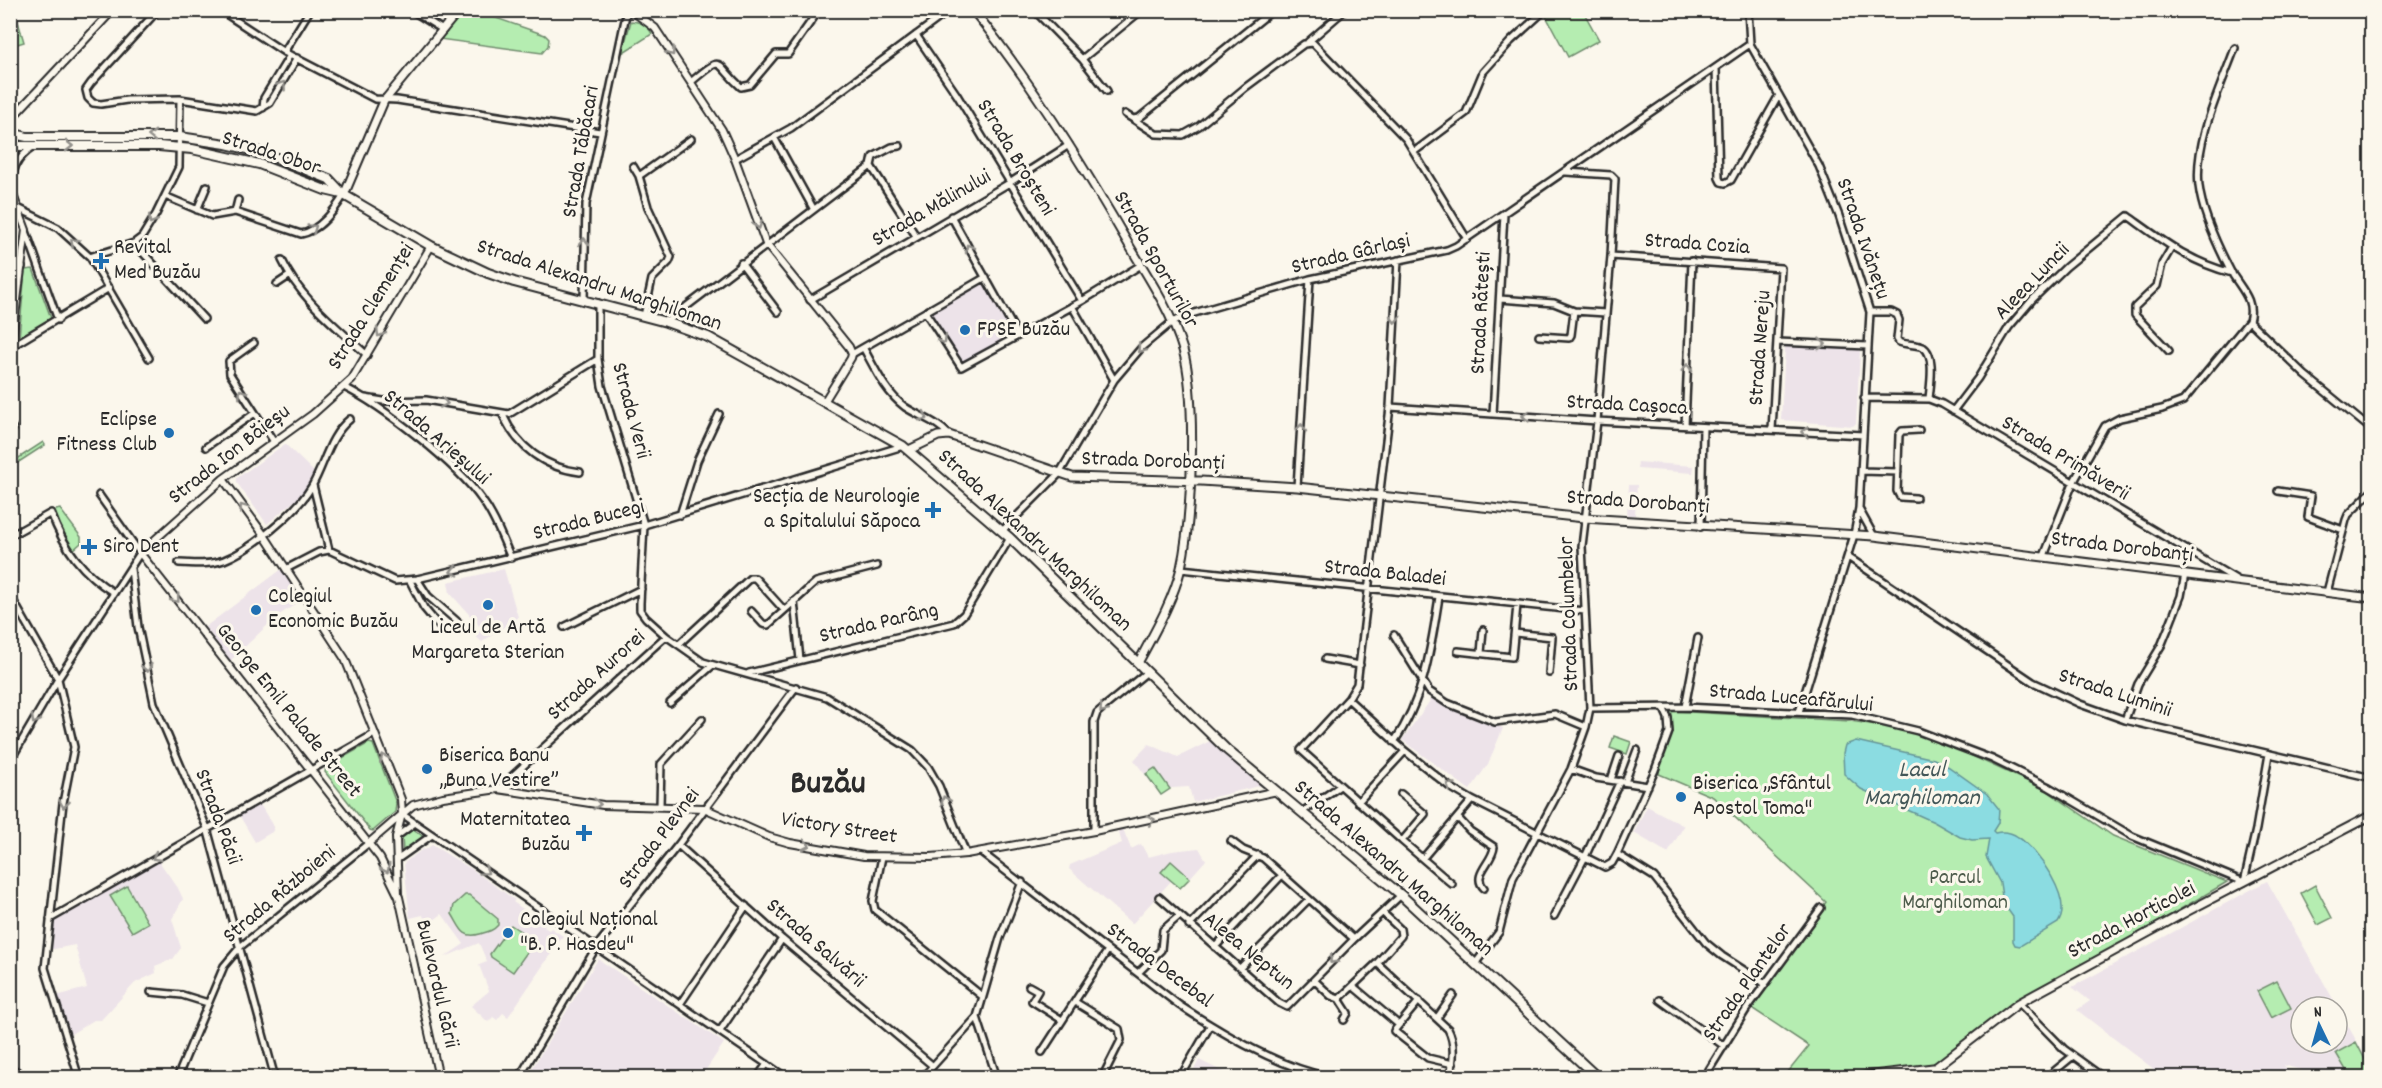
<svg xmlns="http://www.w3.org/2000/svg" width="2382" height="1088" viewBox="0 0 2382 1088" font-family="Dekko,sans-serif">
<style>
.built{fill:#ede3e9;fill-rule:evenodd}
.green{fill:#b5edb1;stroke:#708c6e;stroke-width:1.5}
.water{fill:#8bdce1;stroke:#659598;stroke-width:1.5}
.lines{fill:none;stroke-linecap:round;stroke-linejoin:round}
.minor-casing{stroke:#2b2b2b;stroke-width:10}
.tertiary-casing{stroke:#2b2b2b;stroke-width:10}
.secondary-casing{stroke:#2b2b2b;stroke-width:11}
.primary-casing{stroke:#2b2b2b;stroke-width:12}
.minor{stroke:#fbf7ec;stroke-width:5}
.tertiary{stroke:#fbf7ec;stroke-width:6}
.secondary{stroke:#fbf7ec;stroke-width:7}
.primary{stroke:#fbf7ec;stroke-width:8}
.oneway{stroke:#93918c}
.poi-dot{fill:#1f6fb2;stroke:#fbf7ec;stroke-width:2}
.labels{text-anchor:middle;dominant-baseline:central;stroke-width:6;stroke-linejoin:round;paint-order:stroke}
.street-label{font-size:22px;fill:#2b2b2b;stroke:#fbf7ec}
.poi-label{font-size:22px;fill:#2b2b2b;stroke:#fbf7ec;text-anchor:start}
.park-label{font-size:22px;fill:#4e5c4c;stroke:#fbf7ec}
.water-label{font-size:24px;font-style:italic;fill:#435758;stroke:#fbf7ec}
.town-label{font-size:34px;font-weight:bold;fill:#2b2b2b;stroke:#fbf7ec}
</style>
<rect width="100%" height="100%" fill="#fbf7ec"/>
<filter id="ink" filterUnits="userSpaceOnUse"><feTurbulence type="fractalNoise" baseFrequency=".0167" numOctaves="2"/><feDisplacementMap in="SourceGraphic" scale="12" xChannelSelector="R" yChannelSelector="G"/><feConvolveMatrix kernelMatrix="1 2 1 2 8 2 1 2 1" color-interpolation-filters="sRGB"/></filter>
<g filter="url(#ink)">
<path class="built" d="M986,277l32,59 -57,31 -35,-54z
M1789,345l68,4 3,2 -4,72 -3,3 -72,-6 4,-72z
M285,444l29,28 -10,21 -37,31 -30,-41v-5z
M1638,462l56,4 -1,7 -56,-4z
M1629,485h8l-2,30h-8z
M282,569l20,31 -26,17 -46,44 -25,-34z
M504,569l14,48 -36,25 -8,-7 8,-6 -32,-36 -2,-11z
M1432,698l48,23 23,7 -15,36 -18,26 -68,-50z
M1210,741l53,44 -70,17 -4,-15 -17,1 -11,8 -27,-36 15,-16 29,13z
M258,801l16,27 -2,4 -17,10 -17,-29z
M1647,806l37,20 -16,27 -34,-20z
M1123,829l8,20 10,-5 7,13 24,-6 27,-3 7,12 -26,29 -9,-8 -39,43 -63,-55 1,-4 52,-22 -4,-13z
M432,845l41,25 42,30 -2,2 32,22 -1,3 5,3 2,-2 12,8 -55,81 -5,-4 -6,7 -4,-3 -5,5 -17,-16 18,-15 -10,-26 8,-3 -8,-19 -34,14 19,-13 -22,-30 -16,12 -3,-11 -13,3 -6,-55 19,-14 2,1z
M158,860l20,28 5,11 -11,20 9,29 -8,11 -18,7 1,7 -21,10 -34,37h-7l-23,14 -7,-10 -8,-28 31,-8 -12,-43 -26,5 3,-28z
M2267,881l104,186v10h-47l-40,-12 8,12h-128l-87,-67 13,-9 -18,-14zM2301,1007h36v36h-36z
M598,959l126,84 -23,34h-174z
M1199,1060l35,17h-44z"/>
<path class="green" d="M11,10l4,1 9,31 -13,4z
M464,10l12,1 69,24 4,4 -1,7 -6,7 -103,-14z
M1556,11h27l16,29 -31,17 -22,-41z
M631,21c10,1 16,3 21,13l-30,19z
M23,138h147l-1,7h-146z
M33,269l19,52 -33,17 6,-68z
M43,442l2,3 -34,22v-4z
M60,509l21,28v6l-8,7 -12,-19 -7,-17 2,-4z
M1672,711l178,10 68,10 128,59 67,46 114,46 -208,121 -83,65 -85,9h-67l25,-31 -59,-39 76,-105 -113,-105 -54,-23 1,-12 11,-30z
M1614,736l17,6 -4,12 -17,-6z
M369,743l4,1 23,59 -1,9 -22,19 -3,-1 -45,-58 1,-5z
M1155,768l15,21 -9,6 -15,-21z
M412,828l13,10 -22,15 -1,-17z
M1171,861l19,17 -10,10 -19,-16z
M2315,885l17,33 -14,7 -17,-32z
M127,886l21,37 -16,9 -22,-36z
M465,895h4l29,24v6c-5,6 -11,7 -18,9 -18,5 -19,-6 -28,-20l2,-9z
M511,925l24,16 -22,31 -22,-15 -1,-3z
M2277,981l14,27 -20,10 -14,-27z
M2356,1042l15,29v6h-21l-14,-24z"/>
<path class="water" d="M1856,741l78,18 15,8 38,27 12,15 -1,14 -5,8 2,2c9,-2 16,-1 23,4 19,12 56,63 40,86l-38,23 -5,-1 -2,-4v-24l-10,-14 -3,-20 -14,-26 3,-18 -17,1 -12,-3 -26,-15 -73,-33 -17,-15 -1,-21 2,-8z"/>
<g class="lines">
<defs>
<path id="minor" d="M158,10l-67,73 -5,7 2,8 5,5 8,1 26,-4 53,-1 77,12 13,-8 27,-45
M220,10l64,42 91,47 22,1 203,32
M411,10l32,20
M1034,10l48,49 25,32
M1748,10l2,34 69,122 20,50 31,96 -11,196 -5,27 -55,177
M916,35l41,60 125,206
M1308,42l37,-32
M2235,48c-15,41 -41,94 -36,138 3,26 20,63 32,86 10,17 24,28 18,49l56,54 67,55
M284,52l26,-42
M1082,59l60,-49
M1716,68l3,110 2,4 4,1 6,-3 48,-85
M691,82c34,-29 23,-19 50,5l9,-2 26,-31h12l31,-44
M263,108l1,-10 26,-43
M1125,114l8,5 6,-1 134,-108
M1133,119l23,15 27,1 16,-9 47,-39 58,-43 9,-1 93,96 61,100
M775,139l38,69
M1415,151l51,-38 17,-41 28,-31 34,-31
M735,159l56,-31 159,-118
M633,166l6,10 9,31 23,50 -2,5 -17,17 -8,37
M871,166l45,70
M871,166l2,-9 19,-10 8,-1
M639,176l52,-37
M12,191c0,-21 3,-32 21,-44
M165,196l47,20 23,-4 66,22c18,-3 34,-24 43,-39
M18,208l40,20 32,29 59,101
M197,210l10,-24
M235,212l3,-12
M951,216l67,120
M26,231l32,89
M134,243l70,76
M1611,256l170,12 -9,162
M90,257l44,-14 8,-6 14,-23 23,-47 1,-68
M282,260c18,39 54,66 85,95
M1398,260l-8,147 -33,277 -9,15 -47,51 101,91 50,43
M741,263l37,49
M10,272l12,-5
M277,284l12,-8
M1500,299l54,4 20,8 32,2
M584,300l2,-96 41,-194
M810,300l201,-118 58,-37
M598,303v56l4,27 42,139 -4,78v7l6,8 20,18 37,26 124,35 85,53 16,17 11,19 27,68
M1072,306l42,74
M1870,312h21l6,3 2,5 -2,19 2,3c7,3 17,2 24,5 13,8 7,39 6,52
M926,313l35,54 121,-66 59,-36
M666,322l205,-156
M1539,336l30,2 2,-3 3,-24
M1778,342l89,4
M254,343l-25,18 1,13 44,68
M12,346l97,-58
M864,349c11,20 22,44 41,58 15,10 32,14 44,28
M2169,351l-34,-36v-8l22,-21 5,-22 10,-17
M852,354l134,-77
M344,387c39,19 113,77 138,113 13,17 20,38 29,58
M365,398l18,3 43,-1 83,14 89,-55
M1864,398l65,1 13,5 297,177
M1390,407l207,14 266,14
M1953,411l25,-33 31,-51 23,-27 34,-33 62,-51c35,25 61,46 104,57
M1493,414l11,-200
M503,415c14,32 42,53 77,57
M10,424l3,5 -3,2
M1685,426l7,-165
M206,447l49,-34
M1861,471l37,1
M313,485l16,65
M1297,487l13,-208
M2278,491l33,5 -3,21 35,13
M1916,498l-16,-1 -3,-6 2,-56 3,-4 17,-1
M1859,509l15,27
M680,515l17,-54 22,-47
M1701,527l2,-100
M1002,531l57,-57 55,-94 28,-33 30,-25 19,-8 119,-35 137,-29 9,-4 294,-202
M10,536l41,-23c13,35 31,60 63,80
M2044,556l29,-73 32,-57 15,-8 42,-9 21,-8 66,-80
M1848,557l185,125 47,22 45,16 247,58
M179,563c15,1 31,2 45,-3 28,-11 73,-48 88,-74 13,-23 17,-50 38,-67
M131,569l7,58 16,76 53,125 68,250
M286,569l33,-17 10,-2 66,31 22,-2 227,-54 259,-79
M1181,569l404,42
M417,579l11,17 32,28
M410,581l14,27 20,24
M2327,592l19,-72 2,-5 24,-24
M10,595l48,84 16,68 -11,56 -18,165 34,110
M794,601l6,59
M751,611l12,13 5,1 48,-43 61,-16
M564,627l77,-38
M1515,633l37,4 -3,36
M1394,635l35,56 18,12 48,19 60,-8 31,13
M679,644l71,-66h5l29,32
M1458,651l54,6 5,-52
M1481,653l2,-23
M1325,659l35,6
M749,673l205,-50 10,-9 46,-76
M1348,699l57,52 45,36 22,13 133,67 7,-4 5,-9 38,-84 14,-38 -1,-14 -5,-11
M670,703l43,-38
M1685,707l13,-69
M1590,708l95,-1 167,8 66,16 74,28 57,28 83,49 112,46 12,-53 13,-75
M2125,720l13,-36 23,-38 9,-22 11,-28 4,-22
M1394,742c30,-43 37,-94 45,-145
M10,761l48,-82 82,-126 -41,-58
M1571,769l25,9 52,8
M1611,780l8,-24
M1625,782l12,-32
M498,789l168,-153
M1401,794l24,20 -23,27
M1358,802l47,-51
M660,806l1,-42 41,-45
M1302,812l38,-26
M402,814l385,264
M1458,818l12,13 24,16c-1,15 -23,28 -10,41
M1094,831v-109l3,-9 7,-6 43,-35
M396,837l19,-14
M1231,841l12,9 20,8 91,81
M678,845l104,94 151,127
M981,852l198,153c46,30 99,62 154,73
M1617,854l37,23 52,66 16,13 42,27
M882,857l-9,44 2,9 107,86
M1423,858l49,-58
M398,859l34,-24
M1159,897l120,106 8,4 67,-68 47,-44
M1554,916l31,-59 35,-76
M50,919l324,-185
M1189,926l69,-71
M1215,947l67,-72
M1377,963l71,66c8,15 6,32 1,49
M1475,964l24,-32 14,-54 58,-109 15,-42 4,-19 -8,-162 15,-125 14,-165 4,-77 -4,-4 -45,-3
M1240,968l69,-69
M1138,973l23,-23 2,-20 16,-14
M1314,980l17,16 8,3
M1029,986l9,5 -6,10 30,19
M1354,987l45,38
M151,992l31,3 26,8
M1339,999l38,-36 24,-27 -1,-7 -17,-16
M1339,999l9,14 -4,7
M1660,1000l64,46
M1419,1001l-25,30 34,27 25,6
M1075,1002l44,27 2,11 -19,38
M2019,1003l45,46 40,29
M680,1004l66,-98
M1437,1018l16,-23
M720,1031l62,-92
M1042,1052l66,-102
M177,1078l47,-112 16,-19 130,-105
M519,1078l78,-132 81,-101 118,-158
M757,1078l10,-14
M922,1078l55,-61
M997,1078l-20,-61 23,-79 22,-56
M1180,1078l30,-52
M1704,1078l42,-68 75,-102
M2046,1078l27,-22"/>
<path id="tertiary" d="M631,10l24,18 67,102 13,29 31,85 83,103 3,7 -1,4 -27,44
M10,120l103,-110
M10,187l16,43 -16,125
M431,246l-79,133 -39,35 -90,65 -83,74 240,305 19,39 40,181
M10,368l3,4 -3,1
M223,479l41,56 81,124 56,140 1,15 -6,23 2,57
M370,842l43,-37 30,-8 55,-8 105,16 101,3 65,29 21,6 74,13 67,1 35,-3 128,-23 183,-40
M10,1067l17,11"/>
<path id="secondary" d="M973,10c59,73 109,153 156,235 20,33 43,68 54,105 14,49 9,168 -2,218 -8,33 -27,65 -43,95
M344,195l40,-94 75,-91
M909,450l29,-14 11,-1 123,42 129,4 96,6 287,31 290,18 498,62
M1847,1078l86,-10
M1922,1078l97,-75 169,-92 184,-96"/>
<path id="primary" d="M10,133l17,4h153l46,7 38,9 65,26 15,16 87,51 57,27 26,9 152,40 42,15 195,109 107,92 217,212 174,145 197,183
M10,146h149l33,3 67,15 66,26 17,4"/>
</defs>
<use href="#minor" class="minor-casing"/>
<use href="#tertiary" class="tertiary-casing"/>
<use href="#secondary" class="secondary-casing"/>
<use href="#primary" class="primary-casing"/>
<use href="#minor" class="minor"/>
<use href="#tertiary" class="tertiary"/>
<use href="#secondary" class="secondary"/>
<use href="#primary" class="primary"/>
</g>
<defs><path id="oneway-chevron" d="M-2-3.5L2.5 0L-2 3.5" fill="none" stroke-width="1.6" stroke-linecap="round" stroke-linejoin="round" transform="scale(1.5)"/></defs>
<g class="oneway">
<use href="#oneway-chevron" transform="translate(671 52) rotate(56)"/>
<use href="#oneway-chevron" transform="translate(282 85) rotate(-56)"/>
<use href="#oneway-chevron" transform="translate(152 136) rotate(-179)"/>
<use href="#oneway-chevron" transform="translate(69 146)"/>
<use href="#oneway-chevron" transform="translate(152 220) rotate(122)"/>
<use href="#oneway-chevron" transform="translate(758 225) rotate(71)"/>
<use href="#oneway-chevron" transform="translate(313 228) rotate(-35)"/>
<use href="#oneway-chevron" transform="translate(74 242) rotate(-138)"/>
<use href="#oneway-chevron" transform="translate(584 242) rotate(-89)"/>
<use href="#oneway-chevron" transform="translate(969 248) rotate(-120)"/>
<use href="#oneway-chevron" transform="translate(1395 319) rotate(93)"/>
<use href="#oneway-chevron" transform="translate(380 333) rotate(120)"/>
<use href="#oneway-chevron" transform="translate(943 340) rotate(58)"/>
<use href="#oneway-chevron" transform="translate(1822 344) rotate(3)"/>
<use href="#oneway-chevron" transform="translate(1141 349) rotate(133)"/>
<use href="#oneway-chevron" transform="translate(1687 368) rotate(-88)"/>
<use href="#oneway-chevron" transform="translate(242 393) rotate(-123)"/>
<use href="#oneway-chevron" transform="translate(444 403) rotate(11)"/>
<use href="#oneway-chevron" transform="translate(1526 416) rotate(-176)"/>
<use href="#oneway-chevron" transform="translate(924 417) rotate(28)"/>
<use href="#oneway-chevron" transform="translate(1301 428) rotate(-86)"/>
<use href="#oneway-chevron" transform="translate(1805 432) rotate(-177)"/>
<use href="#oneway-chevron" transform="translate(243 508) rotate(-125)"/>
<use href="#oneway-chevron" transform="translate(454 571) rotate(167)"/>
<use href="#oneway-chevron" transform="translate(176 599) rotate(51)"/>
<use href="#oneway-chevron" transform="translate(147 668) rotate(78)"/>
<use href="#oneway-chevron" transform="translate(1103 709) rotate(133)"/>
<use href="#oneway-chevron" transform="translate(35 720) rotate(120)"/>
<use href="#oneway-chevron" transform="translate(384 758) rotate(-112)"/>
<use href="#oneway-chevron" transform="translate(1450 786) rotate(-144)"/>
<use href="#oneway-chevron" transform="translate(945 800) rotate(-113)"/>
<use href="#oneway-chevron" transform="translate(64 804) rotate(99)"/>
<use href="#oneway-chevron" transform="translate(597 804) rotate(5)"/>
<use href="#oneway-chevron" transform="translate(1151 820) rotate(-12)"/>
<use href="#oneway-chevron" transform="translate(806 845) rotate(10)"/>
<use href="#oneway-chevron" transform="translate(156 857) rotate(150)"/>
<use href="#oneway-chevron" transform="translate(386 869) rotate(64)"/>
<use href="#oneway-chevron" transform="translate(485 871) rotate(34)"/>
<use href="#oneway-chevron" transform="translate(1333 960) rotate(134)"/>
</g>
</g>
<g class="poi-dot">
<path d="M98 252h6v6h6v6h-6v6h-6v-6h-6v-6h6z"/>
<circle cx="965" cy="330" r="6"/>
<circle cx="169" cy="433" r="6"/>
<path d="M930 501h6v6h6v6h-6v6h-6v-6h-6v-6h6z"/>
<path d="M86 538h6v6h6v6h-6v6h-6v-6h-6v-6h6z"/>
<circle cx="488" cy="605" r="6"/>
<circle cx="256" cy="610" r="6"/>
<circle cx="427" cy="769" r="6"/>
<circle cx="1681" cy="797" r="6"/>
<path d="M581 824h6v6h6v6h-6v6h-6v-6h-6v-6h6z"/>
<circle cx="508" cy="933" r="6"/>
</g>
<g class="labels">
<g class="street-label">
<text transform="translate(582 152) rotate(-80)">Strada Tăbăcari</text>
<text transform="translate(271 154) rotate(18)">Strada Obor</text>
<text transform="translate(1015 158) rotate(59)">Strada Broșteni</text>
<text transform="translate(932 209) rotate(-30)">Strada Mălinului</text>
<text transform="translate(1862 239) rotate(71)">Strada Ivănețu</text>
<text transform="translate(1697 245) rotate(4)">Strada Cozia</text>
<text transform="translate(1351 255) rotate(-13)">Strada Gârlași</text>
<text transform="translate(1155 260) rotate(61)">Strada Sporturilor</text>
<text transform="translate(2033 282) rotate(-46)">Aleea Luncii</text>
<text transform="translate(599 286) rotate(18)">Strada Alexandru Marghiloman</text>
<text transform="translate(372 307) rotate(-58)">Strada Clemenței</text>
<text transform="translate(1482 313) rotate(-87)">Strada Rătești</text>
<text transform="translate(1761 348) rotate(-86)">Strada Nereju</text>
<text transform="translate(1627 406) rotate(3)">Strada Cașoca</text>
<text transform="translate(630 411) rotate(75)">Strada Verii</text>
<text transform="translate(436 438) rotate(41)">Strada Arieșului</text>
<text transform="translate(230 455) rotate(-38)">Strada Ion Băieșu</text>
<text transform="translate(2065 459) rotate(31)">Strada Primăverii</text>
<text transform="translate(1153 462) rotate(2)">Strada Dorobanți</text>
<text transform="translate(1638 503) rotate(4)">Strada Dorobanți</text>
<text transform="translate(589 521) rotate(-14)">Strada Bucegi</text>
<text transform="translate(1034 541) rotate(43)">Strada Alexandru Marghiloman</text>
<text transform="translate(2122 548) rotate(7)">Strada Dorobanți</text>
<text transform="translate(1385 574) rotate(6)">Strada Baladei</text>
<text transform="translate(1570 614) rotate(-92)">Strada Columbelor</text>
<text transform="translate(879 624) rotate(-13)">Strada Parâng</text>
<text transform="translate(597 676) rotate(-42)">Strada Aurorei</text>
<text transform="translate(2115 694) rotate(18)">Strada Luminii</text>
<text transform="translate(1791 699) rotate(5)">Strada Luceafărului</text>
<text transform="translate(288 711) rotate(51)">George Emil Palade Street</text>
<text transform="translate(217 817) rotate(70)">Strada Păcii</text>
<text transform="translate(839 829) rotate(9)">Victory Street</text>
<text transform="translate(660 839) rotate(-53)">Strada Plevnei</text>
<text transform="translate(1393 869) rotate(41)">Strada Alexandru Marghiloman</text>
<text transform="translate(280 895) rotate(-40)">Strada Războieni</text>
<text transform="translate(2132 921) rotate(-28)">Strada Horticolei</text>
<text transform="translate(815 944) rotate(41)">Strada Salvării</text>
<text transform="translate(1248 952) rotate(39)">Aleea Neptun</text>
<text transform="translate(1159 966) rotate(37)">Strada Decebal</text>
<text transform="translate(1748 983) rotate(-55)">Strada Plantelor</text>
<text transform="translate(436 984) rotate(77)">Bulevardul Gării</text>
</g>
<g class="poi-label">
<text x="114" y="248">Revital<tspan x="114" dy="25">Med Buzău</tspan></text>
<text x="977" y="330">FPSE Buzău</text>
<text x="157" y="420" text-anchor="end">Eclipse<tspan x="157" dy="25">Fitness Club</tspan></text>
<text x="920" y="497" text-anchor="end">Secția de Neurologie<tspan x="920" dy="25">a Spitalului Săpoca</tspan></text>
<text x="103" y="547">Siro Dent</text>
<text x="268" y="597">Colegiul<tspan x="268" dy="25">Economic Buzău</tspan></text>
<text x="488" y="628" text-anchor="middle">Liceul de Artă<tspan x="488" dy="25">Margareta Sterian</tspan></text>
<text x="439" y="756">Biserica Banu<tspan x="439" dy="25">„Buna Vestire”</tspan></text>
<text x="1693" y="784">Biserica „Sfântul<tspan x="1693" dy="25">Apostol Toma"</tspan></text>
<text x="570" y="820" text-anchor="end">Maternitatea<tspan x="570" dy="25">Buzău</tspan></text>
<text x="520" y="920">Colegiul Național<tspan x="520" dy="25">"B. P. Hasdeu"</tspan></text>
</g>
<g class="park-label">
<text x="1955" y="878">Parcul<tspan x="1955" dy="25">Marghiloman</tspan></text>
</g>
<g class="water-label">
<text x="1922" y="771">Lacul<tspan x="1922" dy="28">Marghiloman</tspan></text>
</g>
<g class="town-label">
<text x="828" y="785">Buzău</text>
</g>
</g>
<rect width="2382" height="1088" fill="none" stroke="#fbf7ec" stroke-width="36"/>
<rect x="18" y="18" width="2346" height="1052" fill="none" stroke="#2b2b2b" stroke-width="2" filter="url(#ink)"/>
<g transform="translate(2319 1025) rotate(355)"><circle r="28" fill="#fbf7ec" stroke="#a8a59f" stroke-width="1.5"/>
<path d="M0-4.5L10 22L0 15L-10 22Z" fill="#1f6fb2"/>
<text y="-9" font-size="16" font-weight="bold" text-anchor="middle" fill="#2b2b2b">N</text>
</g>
</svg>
